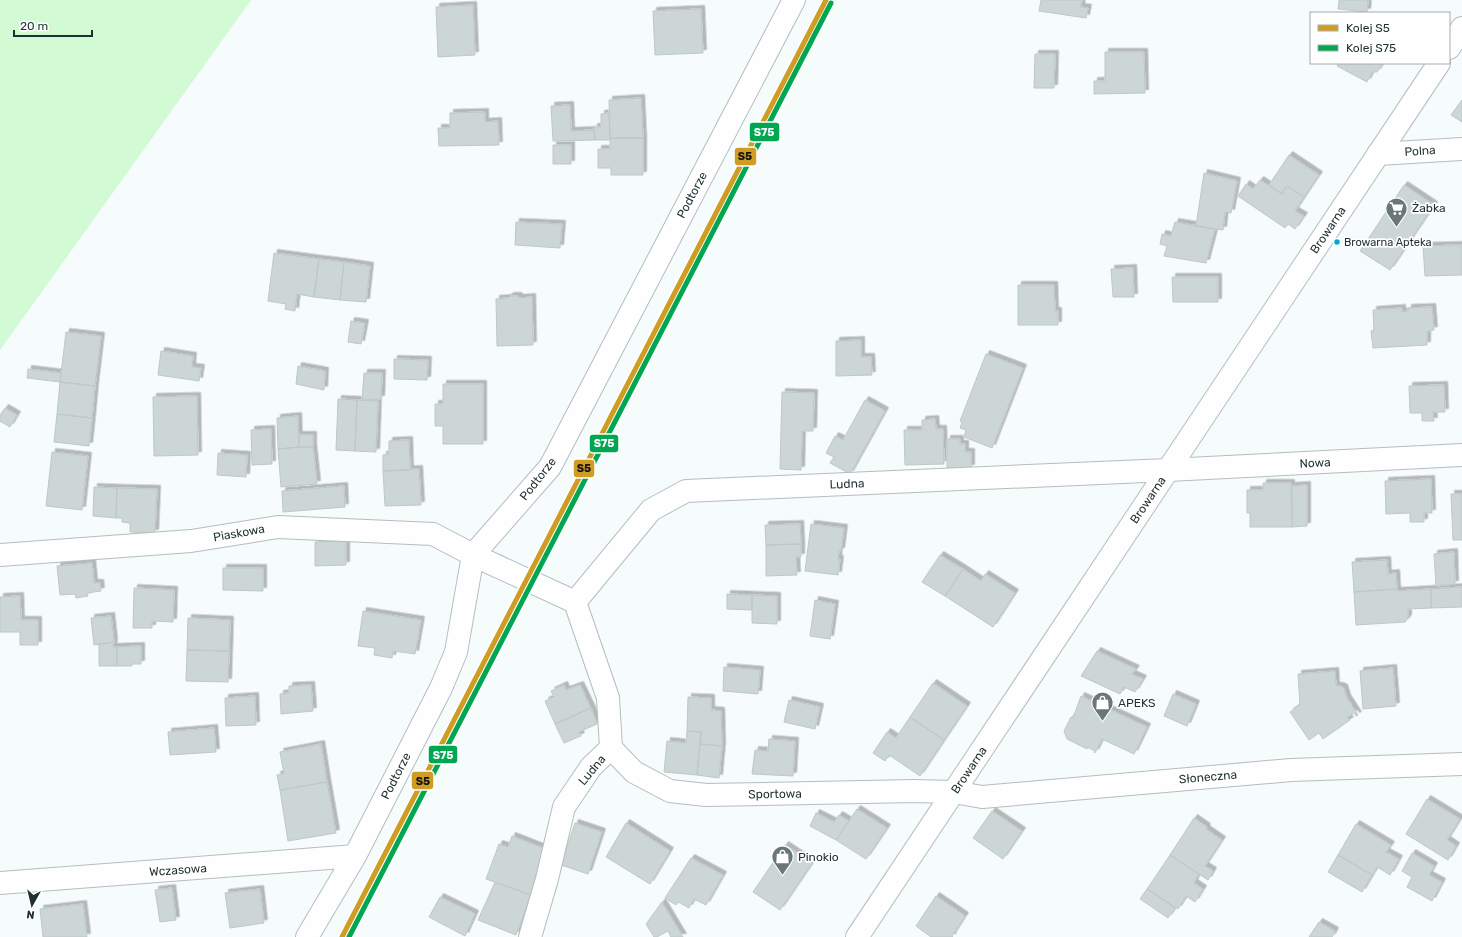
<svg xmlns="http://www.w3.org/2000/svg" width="1462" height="937" viewBox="0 0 1462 937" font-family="Rubik,sans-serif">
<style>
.green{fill:#d1fad5}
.building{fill:#ccd6d4;stroke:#bec8c6;filter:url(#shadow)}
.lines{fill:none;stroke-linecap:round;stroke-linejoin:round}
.minor-casing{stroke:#b3bec0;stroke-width:24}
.tertiary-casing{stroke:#b3bec0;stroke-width:24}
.minor{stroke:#fefeff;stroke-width:22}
.tertiary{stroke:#fefeff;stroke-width:22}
.rail-1-casing{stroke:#fff;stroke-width:8}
.rail-2-casing{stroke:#fff;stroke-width:8}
.rail-1{stroke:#cf9d23;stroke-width:5}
.rail-2{stroke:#00a651;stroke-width:5}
.bus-dot{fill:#00a9ce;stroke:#fff;stroke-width:1.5}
.labels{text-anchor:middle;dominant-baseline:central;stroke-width:3.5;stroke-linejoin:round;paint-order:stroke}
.bus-label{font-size:11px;fill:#1e3031;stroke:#fff;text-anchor:start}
.street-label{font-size:12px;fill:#1e3031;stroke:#fff}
.poi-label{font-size:12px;fill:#1e3031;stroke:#fff;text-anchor:start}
.line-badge{stroke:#fff;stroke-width:1.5}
.badge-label{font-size:11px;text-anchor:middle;font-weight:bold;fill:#fff}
.pale-badge-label{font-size:11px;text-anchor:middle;font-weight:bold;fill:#111}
</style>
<defs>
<filter id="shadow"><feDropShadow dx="3.5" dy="-3.5" stdDeviation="0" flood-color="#0004"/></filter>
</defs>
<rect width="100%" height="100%" fill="#f6fbfc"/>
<path class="green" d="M0,0h251l-251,350z"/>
<path class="building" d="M1041,0h41l-1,7 7,1 -2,10 -47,-7z
M1339,0h29l-1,12 -29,-3z
M473,5l2,50 -37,2 -2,-50z
M701,9l2,44 -48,2 -2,-44z
M1105,52h39l1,41 -51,1v-13h11z
M1035,54h20l-1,34h-20z
M1336,63h47l-6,9h-5l-5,10 -30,-16 1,-2z
M641,98l2,40h-33l-1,-38z
M1462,100v22l-11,-7z
M570,105l1,26 23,-1 1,10 -42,1 -2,-35z
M485,112v10l13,-1 1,24 -60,1 -1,-18h12v-15z
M609,113l1,27h-15l-1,-13h7v-13z
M610,138h33v37h-32v-7h-13v-19h12z
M553,145h18v19h-18z
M1289,155l30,20 -15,22 -17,-11 -5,8 -13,-9z
M1204,173l33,8 -6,32 -6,-1 -2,18 -27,-4z
M1260,180l22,14 5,-8 17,11 -9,14 9,5 -9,13 -7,-5 -3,4 -47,-32 8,-12 7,5z
M1404,185l30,20 -44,65 -30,-19z
M516,222l46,2 -2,24 -45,-3z
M1175,222l40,7 -9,34 -42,-7 3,-10 -7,-2 2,-10 9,2z
M1462,245v30l-37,1 -2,-30z
M274,253l45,6 -5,38 -17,-3 -2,17 -10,-2 1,-5 -18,-3z
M319,259l25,3 -4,38 -26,-3z
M344,262l26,4 -4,36 -26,-2z
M1133,268l1,29h-21l-2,-28z
M1172,277h46v25h-45z
M1018,285h36l1,26h3v14h-40z
M510,296h8l2,2 12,-1 1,48 -36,1 -1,-47 12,-1z
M1432,307l2,23 -7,1v14l-54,3 -2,-17 3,-1 -1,-20 29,-2v4l6,-1v-3z
M351,321l14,2 -4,21 -13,-2z
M66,332l35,4 -6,50 -35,-4z
M861,340v17h10l1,18 -36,1v-35z
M161,351l32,5 -1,11 9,1 -2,13 -41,-6z
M986,354l37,14 -31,80 -28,-11 2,-7 -6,-2 2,-6 -2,-1z
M394,359l34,1 -1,20 -33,-1z
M298,366l27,5 -1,19 -28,-6z
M28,369l33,4 -1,9 -33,-4z
M364,373h18l-1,26 -19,1z
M60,382l35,4 -3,32 -35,-4z
M443,384h40v60h-40v-18h-8v-22h8z
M1444,385l1,27h-12l1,9h-12v-8h-12l-1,-27z
M782,392l32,1 -1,38h-11l-1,39 -21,-1z
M197,396l1,59 -44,1 -1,-59z
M338,399l19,1 -2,51 -19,-1z
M357,400l21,1 -2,51 -21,-1z
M865,400l20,11 -35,63 -20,-11 4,-6 -8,-4 9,-17 8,4z
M5,408l12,7 -7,12 -10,-6v-6z
M57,414l35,4 -3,28 -35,-4z
M298,416l1,31 -21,2 -1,-31z
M935,419l1,10h7l1,35 -39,1 -1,-35h18v-10z
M271,429l1,35 -20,1 -1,-35z
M299,435h14v12h-14z
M947,439h13v5h5v8h6v16l-24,1z
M409,440l1,30 -27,1v-16l6,-1v-13z
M299,447h14l4,37 -36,3 -3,-38z
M52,452l36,4 -6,54 -36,-4z
M218,453l29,2 -1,22 -29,-2z
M419,469l2,36 -36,1 -2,-35z
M1431,479l1,34h-8v9h-14v-9l-24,1 -1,-33z
M1263,483h28l1,44h-42v-14h-3v-23h16z
M1307,485v41l-15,1v-41z
M344,486l1,21 -62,5 -1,-21z
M94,487l23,1 -1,30 -23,-2z
M117,488l40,1 -2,44 -25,-1v-9l-8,-1v-4h-6z
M1451,494h11v46h-9z
M800,524l1,20 -35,1 -1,-20z
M811,524l33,4 -3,23h-2l-1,8h2l-2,16 -33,-4z
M346,541v24l-31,1v-24z
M801,544v13h-5l1,18 -31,1v-31z
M1454,552l1,32 -19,2 -2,-32z
M940,555l23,14 -18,27 -23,-14z
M1387,560l1,14 8,-1 1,16 -43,3 -2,-30z
M92,563l2,20h6l1,8 -14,2 1,3 -12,2 -1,-4 -15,1 -3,-29z
M223,568h40v23l-40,-1z
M963,569l18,12 4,-7 30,19 -22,34 -48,-31z
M1462,587v20l-31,1v-19z
M134,588l40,2 -1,32 -21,-1v7h-19z
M1397,589v2l34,-2v19l-23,1v9l-3,4 -49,3 -2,-33z
M727,594l25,1v15l-25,-1z
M752,595l25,1v28l-25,-1z
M20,596l1,24h17v25h-18v-13h-20v-35z
M815,600l20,4 -5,35 -20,-3z
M363,611l58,9 -6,34 -22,-3 -1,7 -18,-3 1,-7 -17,-2z
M111,616l3,26 -20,3 -3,-27z
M188,618l42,2 -1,31 -42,-1z
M114,642l-1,5h4v19h-18v-22z
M141,646v18h-9v2h-15v-19z
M187,650l42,1 -1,31 -42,-1z
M1097,651l39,18 -4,5 11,5 -8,13 -11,-5 -4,7 -39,-18z
M724,667l36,3 -2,24 -35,-3z
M1393,668l3,38 -33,3 -3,-38z
M1335,671l1,15h4l4,2 3,10 11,17 -2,1 -2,-3 -7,4 3,3 -27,19 -4,-6 -10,7 -19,-28 10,-7 -2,-31z
M933,683l34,23 -23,34 -34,-23z
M311,685l2,26 -32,3 -1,-20 9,-1v-7z
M564,685l2,5 14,-5 11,23 -36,16 -10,-23 9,-4 -3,-6z
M1173,694l23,10 -9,22 -23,-10z
M255,696l1,29 -30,1 -1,-28z
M1081,696l66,31 -13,27 -32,-15 -7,14 -1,-1 1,-1 -8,-4v2l-20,-10 -3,-8 7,-14 2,1z
M688,697l23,1v12l10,1 1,35 -22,-2 1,-12 -14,-1z
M789,700l31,7 -5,22 -31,-7z
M591,708l6,16 -18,8 2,4 -17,7 -9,-19z
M910,717l34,23 -24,36 -31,-21 -4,6 -12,-8 14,-21 9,6z
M214,728l2,24 -46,3 -2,-23z
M687,731l14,1 -4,43 -33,-3 3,-31 19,2z
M769,739l26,2 -2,35 -41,-2 3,-24 13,1z
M321,744l6,38 -47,8 -3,-15 7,-1 -4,-22z
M700,744l22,2 -3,32 -22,-3z
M327,782l9,51 -48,8 -8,-51z
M1427,799l33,20 -13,21 9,6 -8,14 -42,-26z
M857,809l30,19 -21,31 -30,-19z
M992,811l30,20 -19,28 -30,-21z
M816,813l18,9 5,-7 10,6 -13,19 -26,-14z
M1194,818l13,9 -1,2 16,11 -17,26 8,5 -5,9 -38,-25z
M575,823l27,9 -14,42 -27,-9z
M626,823l44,28 -20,33 -44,-27z
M1356,824l35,21 -5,7 13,7 -9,16 -13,-8 -5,8 -34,-20z
M512,836l36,14 -17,45 -45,-16 13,-35 9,3z
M785,845l27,18 -32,47 -27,-18z
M1412,853l22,13 -5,9 13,7 -10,19 -25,-14 5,-10 -10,-6z
M1170,855l29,19 -5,9 9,6 -8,13 -9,-6 -8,13 -31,-20z
M1338,855l34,20 -10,17 -34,-20z
M691,858l32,17 -17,30 -12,-6 -5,9 -11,-6 -2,3 -11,-7z
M495,882l36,13 -15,40 -38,-15z
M172,888l4,32 -16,2 -5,-32z
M260,889l4,34 -34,5 -5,-35z
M1147,889l28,19 -7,10 -28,-19z
M936,896l29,20 -13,20 1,1h-22l-15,-11z
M440,897l35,17 -10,22 -36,-19z
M662,902l21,35h-12l-3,-6 -11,6h-3l-8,-13z
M83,904l4,33h-44l-3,-28z
M1319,922l16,9 -3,6h-23z"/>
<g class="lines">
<defs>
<path id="minor" d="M1378,154l84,-5
M0,555l191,-14 87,-14 155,7 40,21 102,47 33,96 3,50 -20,19 -27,40 -17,72 -17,58
M575,602l76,-92 35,-19 482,-21 294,-15
M611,748l23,24 36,19 36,4 208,-4 40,1 28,5 309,-27 171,-6
M0,883l355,-27
M307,937l48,-81 86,-168 15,-36 17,-97 77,-88 244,-467"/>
<path id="tertiary" d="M1449,48l13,-20
M857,937l582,-874"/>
</defs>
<use href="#minor" class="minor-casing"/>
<use href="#tertiary" class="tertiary-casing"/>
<use href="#minor" class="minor"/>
<use href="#tertiary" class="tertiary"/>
<defs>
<path id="rail-1" d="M342,937l484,-937"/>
<path id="rail-2" d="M349,937l482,-934"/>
</defs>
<use href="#rail-1" class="rail-1-casing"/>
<use href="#rail-2" class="rail-2-casing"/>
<use href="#rail-1" class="rail-1"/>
<use href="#rail-2" class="rail-2"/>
</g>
<defs>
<symbol id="supermarket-pin" viewBox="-11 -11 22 30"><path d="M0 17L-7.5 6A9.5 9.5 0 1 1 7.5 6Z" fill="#6a7778" stroke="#fff"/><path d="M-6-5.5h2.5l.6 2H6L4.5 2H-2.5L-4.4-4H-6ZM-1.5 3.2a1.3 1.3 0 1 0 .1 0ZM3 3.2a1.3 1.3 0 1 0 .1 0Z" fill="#fff"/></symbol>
<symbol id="shop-pin" viewBox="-11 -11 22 30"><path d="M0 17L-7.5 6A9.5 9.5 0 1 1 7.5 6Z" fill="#6a7778" stroke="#fff"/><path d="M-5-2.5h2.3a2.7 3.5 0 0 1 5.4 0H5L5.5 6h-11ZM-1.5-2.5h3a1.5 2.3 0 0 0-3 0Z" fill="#fff"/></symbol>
</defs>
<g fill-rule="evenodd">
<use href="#supermarket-pin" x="1384" y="196" width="25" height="34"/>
<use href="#shop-pin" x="1090" y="690" width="25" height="34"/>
<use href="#shop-pin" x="770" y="844" width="25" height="34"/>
</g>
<circle class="bus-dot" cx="1337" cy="242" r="3.5"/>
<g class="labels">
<g class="bus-label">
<text x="1344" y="242">Browarna Apteka</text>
</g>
<g class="street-label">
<text transform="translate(1420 151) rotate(-4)">Polna</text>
<text transform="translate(692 195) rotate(-62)">Podtorze</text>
<text transform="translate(1328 230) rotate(-56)">Browarna</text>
<text transform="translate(1315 463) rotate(-3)">Nowa</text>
<text transform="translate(538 479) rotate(-52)">Podtorze</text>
<text transform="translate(847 484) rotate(-2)">Ludna</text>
<text transform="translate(1148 500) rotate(-56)">Browarna</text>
<text transform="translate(239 533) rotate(-10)">Piaskowa</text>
<text transform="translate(592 770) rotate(-50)">Ludna</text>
<text transform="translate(969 770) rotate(-56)">Browarna</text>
<text transform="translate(396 776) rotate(-63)">Podtorze</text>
<text transform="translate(1208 777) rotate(-5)">Słoneczna</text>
<text transform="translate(775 794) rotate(-1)">Sportowa</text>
<text transform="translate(178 870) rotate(-4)">Wczasowa</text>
</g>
<g class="poi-label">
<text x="1412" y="208">Żabka</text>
<text x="1118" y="703">APEKS</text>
<text x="798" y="857">Pinokio</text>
</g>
</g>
<g class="line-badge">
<rect x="749" y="122" width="31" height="20" rx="4" fill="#00a651"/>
<rect x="734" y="147" width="23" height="19" rx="4" fill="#cf9d23"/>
<rect x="589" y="434" width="30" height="19" rx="4" fill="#00a651"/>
<rect x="573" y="459" width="22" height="19" rx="4" fill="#cf9d23"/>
<rect x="428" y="745" width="30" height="19" rx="4" fill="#00a651"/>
<rect x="411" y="771" width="23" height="19" rx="4" fill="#cf9d23"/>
</g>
<g class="badge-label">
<text x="764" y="136">S75</text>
<text x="604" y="447">S75</text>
<text x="443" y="759">S75</text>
</g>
<g class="pale-badge-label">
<text x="745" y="160">S5</text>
<text x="584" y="472">S5</text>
<text x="423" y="785">S5</text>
</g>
<rect x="1310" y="12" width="140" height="52" fill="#ffffff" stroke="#a5acad"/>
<rect x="1318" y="25" width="20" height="6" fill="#cf9d23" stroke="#a5acad"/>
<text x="1346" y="32" font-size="12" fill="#1e3031">Kolej S5</text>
<rect x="1318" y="45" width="20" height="6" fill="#00a651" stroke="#a5acad"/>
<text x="1346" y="52" font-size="12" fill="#1e3031">Kolej S75</text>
<g transform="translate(32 905) rotate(188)" stroke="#ffffff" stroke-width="3" paint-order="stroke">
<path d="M0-3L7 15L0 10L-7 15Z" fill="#1e3031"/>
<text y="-6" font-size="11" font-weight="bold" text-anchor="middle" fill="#1e3031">N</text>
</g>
<path d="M14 30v6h78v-6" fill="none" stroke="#1e3031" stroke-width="2"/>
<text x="20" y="30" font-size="12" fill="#1e3031" stroke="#ffffff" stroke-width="3" paint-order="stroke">20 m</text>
</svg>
